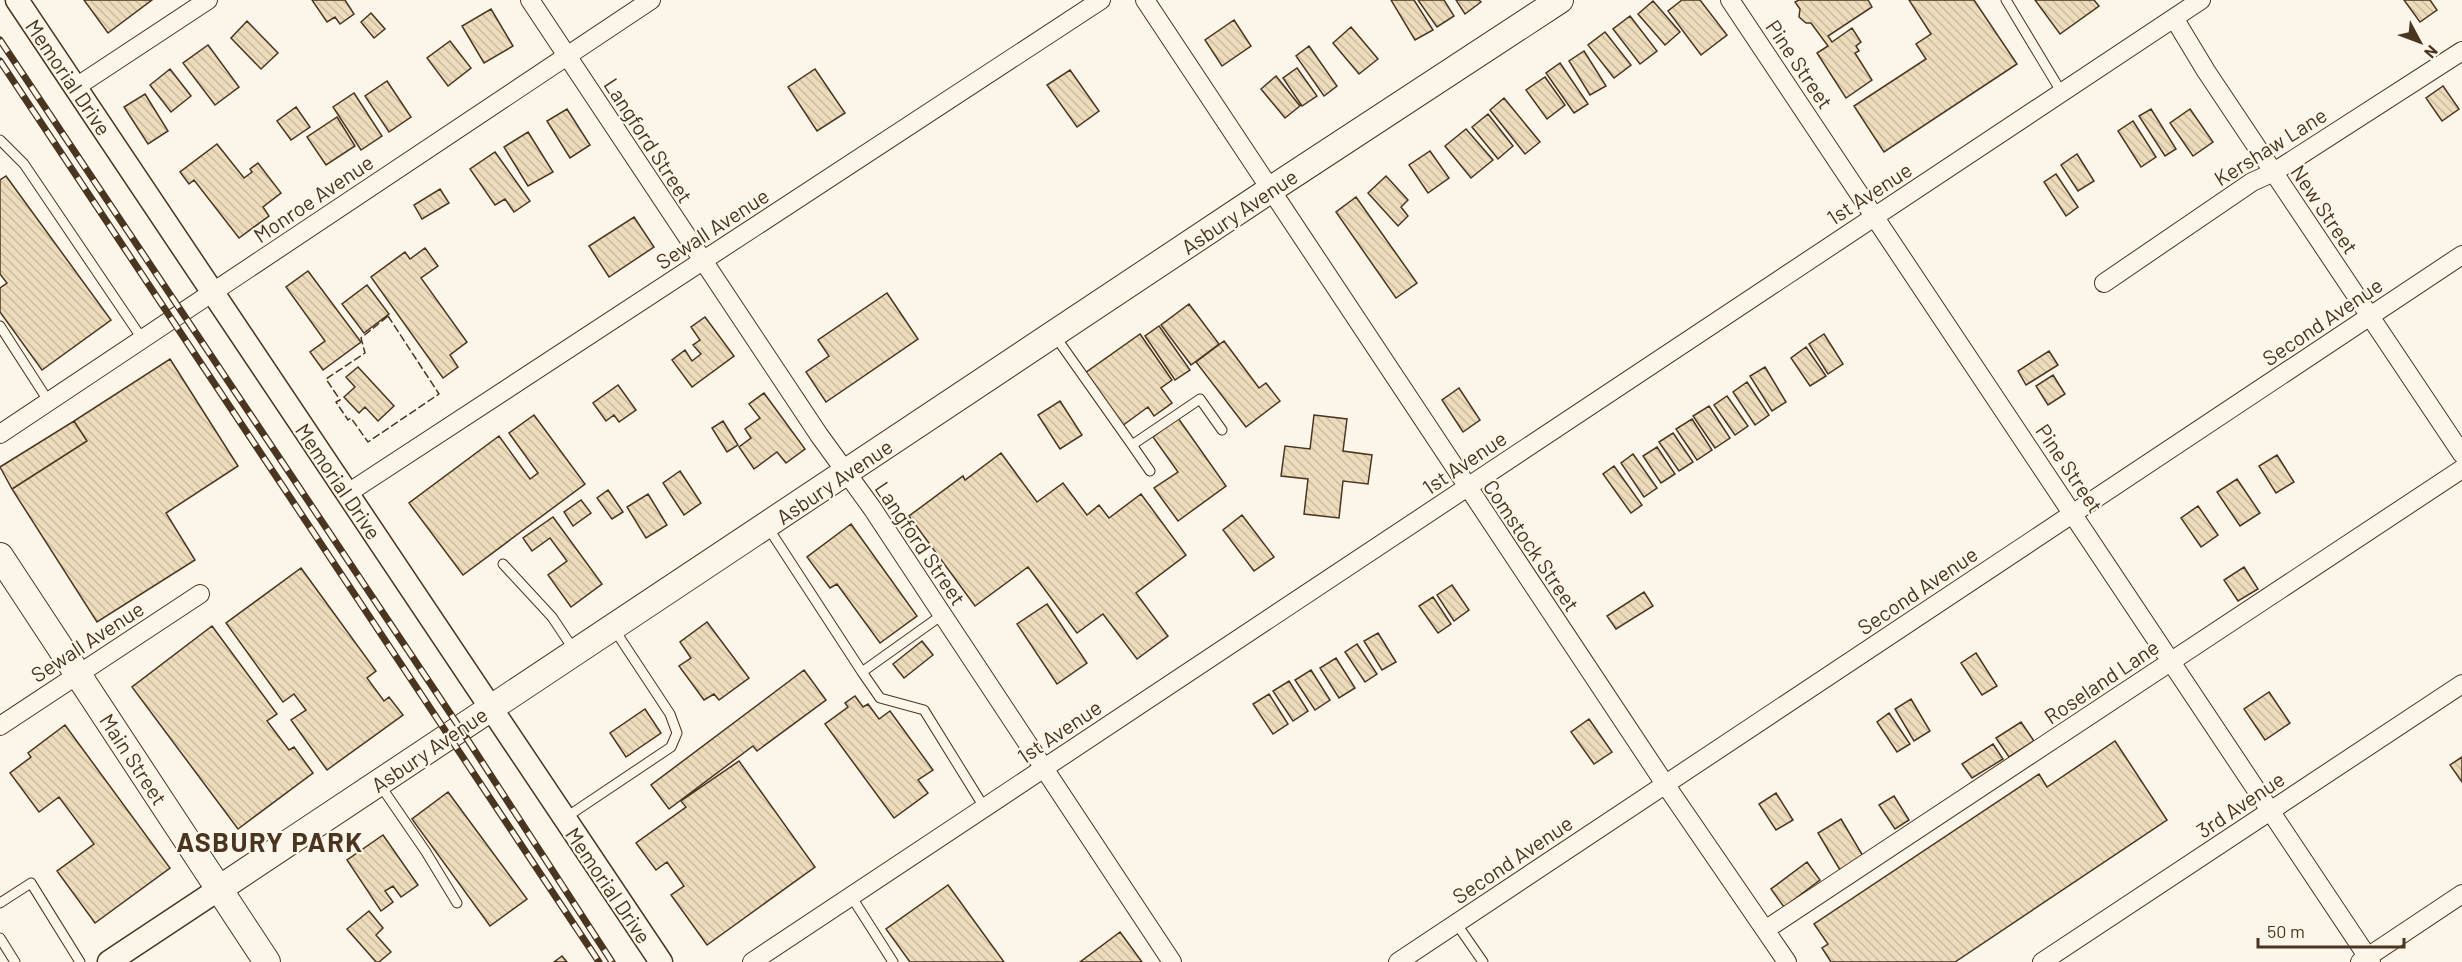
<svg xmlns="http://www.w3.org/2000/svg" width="2462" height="962" viewBox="0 0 2462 962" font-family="Barlow,sans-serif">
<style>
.building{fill:url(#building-back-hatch);stroke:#4a3520;stroke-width:1.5}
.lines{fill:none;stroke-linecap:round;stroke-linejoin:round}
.service-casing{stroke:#4a3520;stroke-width:11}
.minor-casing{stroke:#4a3520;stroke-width:20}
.tertiary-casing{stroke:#4a3520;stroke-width:25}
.secondary-casing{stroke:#4a3520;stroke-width:28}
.service{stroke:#fbf6e9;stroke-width:9}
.minor{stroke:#fbf6e9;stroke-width:18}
.tertiary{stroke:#fbf6e9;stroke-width:22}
.secondary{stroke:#fbf6e9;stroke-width:26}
.rail-casing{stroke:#4a3520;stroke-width:7}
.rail{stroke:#fbf6e9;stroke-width:4.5;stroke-dasharray:14;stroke-linecap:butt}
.fence{stroke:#4a3520;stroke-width:1.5;stroke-dasharray:8 3;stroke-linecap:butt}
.labels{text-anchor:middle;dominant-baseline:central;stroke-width:4.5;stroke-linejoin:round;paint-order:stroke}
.street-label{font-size:21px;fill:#4a3520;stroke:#fbf6e9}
.district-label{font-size:27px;font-weight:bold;letter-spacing:1.5px;fill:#4a3520;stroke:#fbf6e9}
</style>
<defs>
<pattern id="building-back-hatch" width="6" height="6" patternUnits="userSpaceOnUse" patternTransform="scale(1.5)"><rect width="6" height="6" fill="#ecdcbc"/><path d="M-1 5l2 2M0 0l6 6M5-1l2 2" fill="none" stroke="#ccbda1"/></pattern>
</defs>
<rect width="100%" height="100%" fill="#fbf6e9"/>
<path class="building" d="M84,0h68l-44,33z
M312,0h33l9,14 -14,10 -5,-7 -8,5z
M1391,0h23l19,30 -18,10z
M1418,0h26l10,16 -17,11z
M1456,0h23l2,2 -16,12z
M1682,0h18l27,35 -26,20 -33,-44z
M1799,0h69l4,7 -44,29 4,6 20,-14 9,14 -5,4 3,5 -4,2 17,27 -26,18 -29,-45 11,-7 -17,-23h-5l-7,-6 1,-8 -5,-7z
M1909,0h65l43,64 -133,88 -30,-46 72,-47 -10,-15 15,-10z
M2035,0h59l5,6 -39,28z
M2404,0h26l7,10 -17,12z
M1653,1l27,31 -15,13 -27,-31z
M491,9l22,37 -29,17 -22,-37z
M371,13l14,16 -11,9 -13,-16z
M1630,16l27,35 -17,13 -27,-35z
M1234,20l17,26 -29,20 -17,-26z
M247,21l31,32 -17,16 -30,-31z
M1351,27l27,32 -19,15 -26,-31z
M1605,32l26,33 -17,13 -26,-33z
M450,41l21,27 -23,18 -21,-28z
M208,45l31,42 -24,18 -32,-42z
M1309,46l28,40 -13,10 -28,-40z
M1584,51l22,35 -16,9 -21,-34z
M1560,63l28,41 -14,9 -28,-40z
M1297,68l20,28 -15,10 -19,-28z
M170,69l21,27 -20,16 -21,-27z
M815,69l30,44 -28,18 -29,-44z
M1070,70l29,41 -22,16 -30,-42z
M1276,76l24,30 -15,12 -24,-29z
M1545,77l20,28 -18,14 -21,-29z
M387,81l24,36 -22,15 -24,-36z
M2443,86l16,23 -17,12 -16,-23z
M354,93l28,43 -21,14 -28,-43z
M145,94l23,37 -20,13 -24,-37z
M1504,98l36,44 -15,12 -35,-44z
M296,107l14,20 -19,13 -14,-19z
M567,109l23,36 -20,13 -23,-37z
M2151,109l25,40 -11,7 -26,-40z
M2190,109l23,33 -20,14 -23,-33z
M1488,114l25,32 -15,13 -26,-32z
M337,117l18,29 -29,19 -19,-28z
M2133,121l23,36 -15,10 -23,-36z
M1466,129l27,31 -22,18 -26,-32z
M528,132l25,40 -25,14 -24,-39z
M217,144l27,34 8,-6 -2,-3 8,-6 23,30 -18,14 6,9 -30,22 -45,-58 -5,4 -9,-12z
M1430,151l19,27 -21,15 -19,-28z
M495,152l35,49 -16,11 -9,-13 -10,6 -25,-36z
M2077,154l17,27 -16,10 -17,-26z
M2056,174l22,33 -12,9 -22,-34z
M6,176l105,144 -69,50 -42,-58v-24l7,-5 -7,-9v-94z
M1386,176l22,24 -7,7 7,9 -10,10 -30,-33z
M440,189l9,14 -27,16 -8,-14z
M1356,197l61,86 -21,15 -60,-86z
M634,217l20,30 -45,30 -20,-31z
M425,248l13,18 -17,12 46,64 -17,13 8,12 -15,11 -72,-101 34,-25 5,7z
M308,271l53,71 -38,28 -13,-18 15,-11 -39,-54z
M367,285l22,29 -25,19 -22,-29z
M887,293l31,46 -92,63 -20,-30 23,-16 -11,-16z
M1189,304l30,40 -28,21 -30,-40z
M705,317l29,39 -42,31 -20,-27 13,-10 7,11 9,-7 -8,-9 7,-5 -9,-13z
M1159,326l31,44 -15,10 -30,-44z
M1140,334l32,46 -11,8 11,15 -18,13 -6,-9 -26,19 -37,-53z
M1824,334l19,30 -15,10 -19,-30z
M1224,341l35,47 7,-5 14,18 -34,26 -50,-65z
M1806,347l20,29 -16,10 -19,-28z
M2049,351l9,14 -32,20 -8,-14z
M170,359l68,107 -72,47 29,47 -98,62 -85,-133 75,-48 -13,-20z
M358,367l36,39 -16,15 -13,-14 -6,6 -15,-16 11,-10 -9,-10z
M1765,367l21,35 -14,9 -22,-35z
M2053,375l12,19 -17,11 -12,-19z
M1747,382l22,33 -14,10 -22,-33z
M618,385l18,25 -17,12 -5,-7 -8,6 -13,-18z
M1459,388l21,32 -17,12 -21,-32z
M764,393l41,56 -19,14 -9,-11 -23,17 -15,-22 12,-9 -6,-9 15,-11 -11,-14z
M1727,396l21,30 -13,9 -21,-30z
M1060,401l22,34 -22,14 -22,-34z
M1709,406l21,32 -15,10 -22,-32z
M534,415l51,69 -122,91 -54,-72 90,-67 31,43 8,-6 -29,-40z
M1314,415l33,4 -4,32 29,4 -4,29 -25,-3 -4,37 -35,-4 4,-35 -27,-3 4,-30 25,3z
M1178,418l48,68 -48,35 -24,-33 24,-16 -25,-35z
M1692,419l20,31 -15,10 -21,-31z
M74,421l13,20 -75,48 -12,-22z
M723,421l15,24 -11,7 -15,-24z
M1673,433l20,29 -14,9 -20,-29z
M1657,447l18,27 -14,9 -18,-27z
M1001,453l36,49 26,-19 24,32 12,-10 10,13 32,-24 45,61 -50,38 32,43 -31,23 -34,-45 -26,19 -49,-66 -53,39 -66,-90 54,-40 2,4z
M1633,454l24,34 -13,9 -23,-34z
M2277,455l17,27 -18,11 -17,-27z
M1614,466l28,39 -11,8 -28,-39z
M680,471l21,32 -17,12 -21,-32z
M2237,479l23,34 -20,13 -23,-34z
M608,490l15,22 -11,7 -15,-21z
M648,494l19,31 -21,13 -19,-31z
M581,500l10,13 -18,13 -9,-14z
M2198,506l20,29 -17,12 -20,-29z
M1242,515l32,42 -20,14 -31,-41z
M553,517l49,67 -31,23 -23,-32 19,-14 -17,-23 -18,13 -9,-13z
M851,524l66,92 -37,27 -43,-59 -7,4 -23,-31z
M2244,567l14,22 -20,12 -14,-21z
M301,568l75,103 -9,7 17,23 5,-4 14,18 -76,55 -36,-50 15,-10 -12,-16 -11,8 -57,-79z
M1452,585l17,25 -15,11 -17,-26z
M1644,592l9,14 -37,23 -9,-13z
M1433,597l18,27 -13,9 -19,-27z
M1047,604l40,59 -30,21 -40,-60z
M707,622l42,56 -30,22 -5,-6 -10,6 -25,-34 12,-8 -11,-16z
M212,626l65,88 -10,7 22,29 5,-3 19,26 -75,56 -106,-142z
M1378,633l18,29 -14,8 -18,-29z
M922,641l11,14 -29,23 -11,-14z
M1357,644l20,30 -12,8 -20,-30z
M1976,653l21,33 -15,9 -21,-32z
M1336,658l19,30 -16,10 -19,-30z
M804,670l22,30 -69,51 -4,-5 -84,63 -18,-24z
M1311,670l19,30 -15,10 -20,-30z
M1289,681l19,30 -15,10 -20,-30z
M2269,692l21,31 -25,17 -21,-31z
M1269,694l19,30 -15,10 -20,-30z
M855,696l8,11 5,-3 11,15 11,-8 43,59 -15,10 10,13 -34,25 -69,-94 23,-17 -3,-4z
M1911,699l19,32 -16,10 -19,-32z
M645,709l16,24 -35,24 -16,-24z
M1889,713l21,31 -13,8 -20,-30z
M1589,719l23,33 -18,12 -23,-32z
M2021,722l13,19 -25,16 -13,-19z
M65,725l105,143 -75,55 -38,-52 37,-27 -35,-47 -20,15 -29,-39 21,-16 -3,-4z
M2115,741l52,79 -212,142h-124l-9,-14 6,-4 -14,-20 225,-150 8,13z
M1993,744l10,15 -31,19 -10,-14z
M2462,757v25l-12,-17z
M739,761l76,106 -108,78 -36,-50 13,-9 -17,-24 -11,8 -20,-27 50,-36 -5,-6z
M448,792l79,107 -37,27 -78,-107z
M1776,793l17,27 -17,10 -17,-26z
M1894,796l15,24 -14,9 -16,-24z
M1841,819l22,37 -23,14 -22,-37z
M383,835l35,50 -17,12 -8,-11 -8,5 8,11 -12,9 -34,-51z
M1807,862l13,18 -36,27 -13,-18z
M948,885l56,77h-94l-24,-33z
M369,911l14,17 -7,7 15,17 -12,10h-3l-29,-33z
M1120,932l22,30h-62z
M562,956l5,6h-13z"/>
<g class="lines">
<defs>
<path id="service" d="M2006,0l56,93
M0,140l24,24 119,176
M0,326l49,76
M1055,336l77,109 68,-46 22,31
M1132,445l18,26
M767,526l95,146
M503,564l49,53 22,33
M942,615l-80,57 18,26 44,12 60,97
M380,785l46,67 31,51
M565,818l106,-71 6,-14 -7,-19 -56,-85
M851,896l42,66
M0,903l31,-20 49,79
M1456,923l27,39
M0,938l15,24"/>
<path id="minor" d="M530,0l289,435 53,73 300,454
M1145,0l520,784 122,178
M1730,0l641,962
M2174,18l32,53 256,383
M76,87l132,-87
M2104,283l148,-101 22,-10 188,-121
M0,434l651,-434
M348,493l753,-493
M0,726l200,-132
M1765,930l697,-461
M752,962l1449,-962
M1398,962l1064,-707
M2042,962l420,-278
M2360,962l102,-68"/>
<path id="tertiary" d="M17,0l644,962
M109,962l110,-73"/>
<path id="secondary" d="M0,556l267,406
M219,889l1051,-699 290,-190"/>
</defs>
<use href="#service" class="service-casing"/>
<use href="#minor" class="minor-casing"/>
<use href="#tertiary" class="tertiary-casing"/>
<use href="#secondary" class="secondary-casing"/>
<use href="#service" class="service"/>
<use href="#minor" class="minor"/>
<use href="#tertiary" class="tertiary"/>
<use href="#secondary" class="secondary"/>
<defs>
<path id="rail" d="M0,40l460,688 152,234
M0,61l599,901"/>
</defs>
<use href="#rail" class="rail-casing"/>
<use href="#rail" class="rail"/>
<path class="fence" d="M388,316l51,78 -71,48 -17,-24 -3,2 -12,-18 4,-2 -14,-21 39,-26 -4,-15z"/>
</g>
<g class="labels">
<g class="street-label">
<text transform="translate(1800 64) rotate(56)">Pine Street</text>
<text transform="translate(69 77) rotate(56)">Memorial Drive</text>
<text transform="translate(649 140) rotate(57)">Langford Street</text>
<text transform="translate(2270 146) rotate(-32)">Kershaw Lane</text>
<text transform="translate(1869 193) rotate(-33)">1st Avenue</text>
<text transform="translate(313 198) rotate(-34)">Monroe Avenue</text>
<text transform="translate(2325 209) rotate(56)">New Street</text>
<text transform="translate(1239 211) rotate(-34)">Asbury Avenue</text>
<text transform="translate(712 228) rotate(-33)">Sewall Avenue</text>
<text transform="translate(2322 321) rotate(-34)">Second Avenue</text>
<text transform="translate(1464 462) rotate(-34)">1st Avenue</text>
<text transform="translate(2070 468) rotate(56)">Pine Street</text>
<text transform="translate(339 481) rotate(56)">Memorial Drive</text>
<text transform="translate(834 481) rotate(-34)">Asbury Avenue</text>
<text transform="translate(921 543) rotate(56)">Langford Street</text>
<text transform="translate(1532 545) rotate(56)">Comstock Street</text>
<text transform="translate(1917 590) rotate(-34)">Second Avenue</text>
<text transform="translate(87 641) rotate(-33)">Sewall Avenue</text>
<text transform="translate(2101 681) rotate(-34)">Roseland Lane</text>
<text transform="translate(1059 731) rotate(-34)">1st Avenue</text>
<text transform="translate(429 749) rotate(-34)">Asbury Avenue</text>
<text transform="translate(134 759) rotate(57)">Main Street</text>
<text transform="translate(2240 804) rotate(-34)">3rd Avenue</text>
<text transform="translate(1512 859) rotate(-34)">Second Avenue</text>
<text transform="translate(609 885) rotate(56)">Memorial Drive</text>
</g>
<g class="district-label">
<text x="270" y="841">ASBURY PARK</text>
</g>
</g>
<g transform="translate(2420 42) rotate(131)" stroke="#fbf6e9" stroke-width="4.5" paint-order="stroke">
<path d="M0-4.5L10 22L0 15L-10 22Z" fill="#4a3520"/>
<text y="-9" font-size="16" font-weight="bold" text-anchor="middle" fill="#4a3520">N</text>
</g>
<path d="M2258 938v9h146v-9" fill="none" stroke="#4a3520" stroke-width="3"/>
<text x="2267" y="938" font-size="18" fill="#4a3520" stroke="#fbf6e9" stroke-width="4.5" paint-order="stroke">50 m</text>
</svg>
